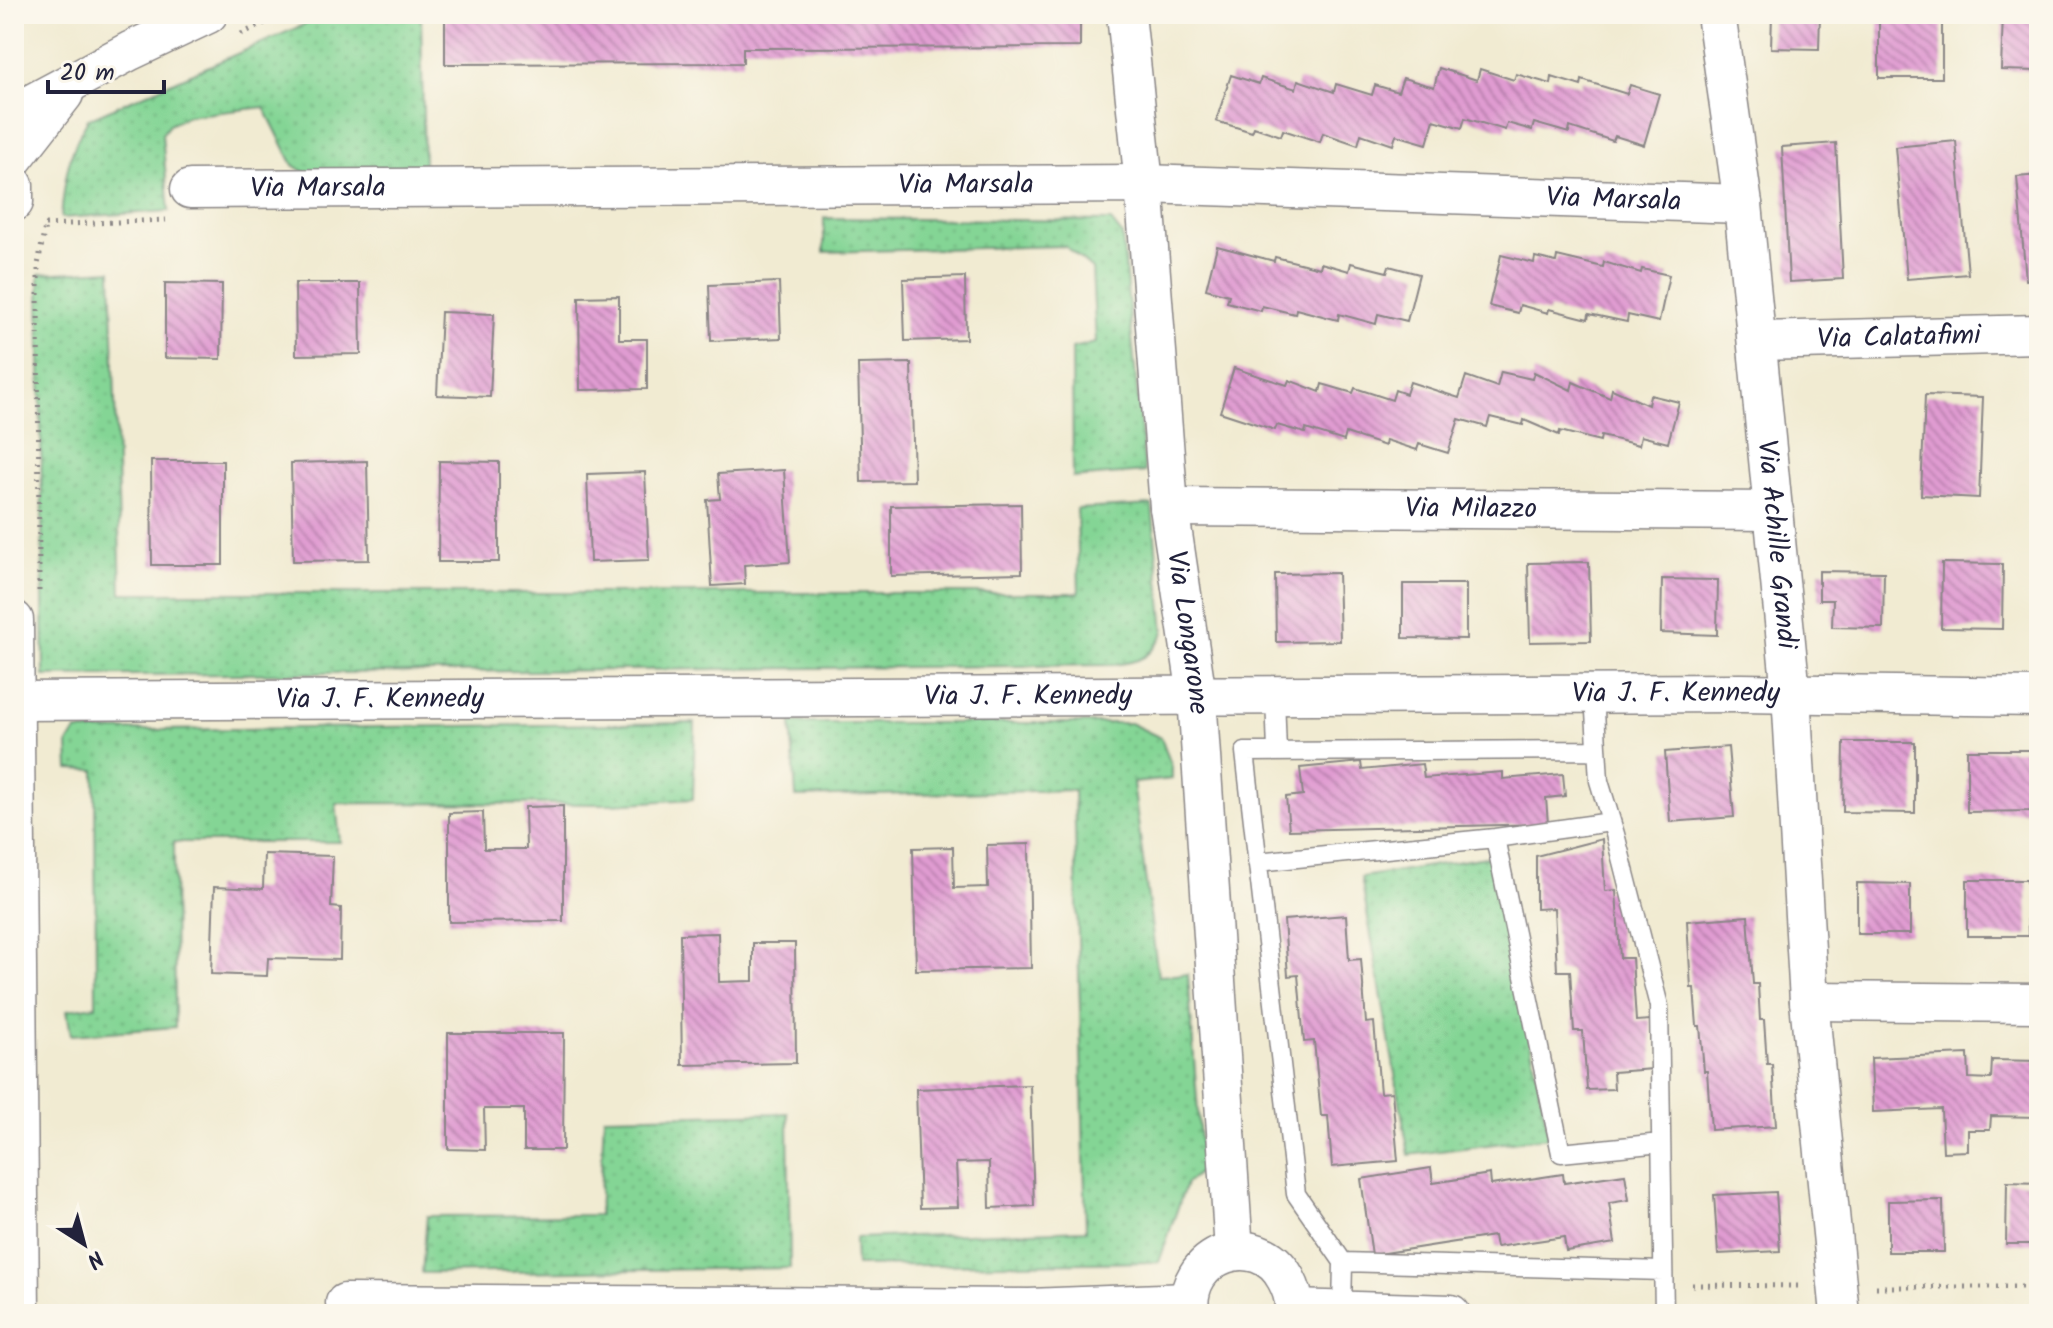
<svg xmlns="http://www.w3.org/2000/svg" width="2053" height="1328" viewBox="0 0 2053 1328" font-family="Kalam,sans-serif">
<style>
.grass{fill:url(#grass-dots);stroke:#537c68;stroke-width:2}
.building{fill:url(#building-back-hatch)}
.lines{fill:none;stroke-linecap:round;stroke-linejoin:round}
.lane-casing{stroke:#8a8686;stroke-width:21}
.street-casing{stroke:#8a8686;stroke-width:41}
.path{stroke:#8a8686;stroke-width:5;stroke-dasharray:2 6;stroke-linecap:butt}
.lane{stroke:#fff;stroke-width:18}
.street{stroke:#fff;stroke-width:38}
.labels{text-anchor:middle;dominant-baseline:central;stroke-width:6;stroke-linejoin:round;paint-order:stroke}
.street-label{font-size:28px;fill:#22223b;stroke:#fbf7ec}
</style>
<defs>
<pattern id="grass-dots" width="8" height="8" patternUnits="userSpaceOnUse" patternTransform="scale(2)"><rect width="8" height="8" fill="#84d595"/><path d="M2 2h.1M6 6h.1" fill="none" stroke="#72b781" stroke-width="1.8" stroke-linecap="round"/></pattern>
<pattern id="building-back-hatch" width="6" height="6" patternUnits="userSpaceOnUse" patternTransform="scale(2)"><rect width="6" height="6" fill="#e09bd1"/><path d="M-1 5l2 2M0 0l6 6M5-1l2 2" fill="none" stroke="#b57eab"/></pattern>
</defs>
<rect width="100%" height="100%" fill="#fbf7ec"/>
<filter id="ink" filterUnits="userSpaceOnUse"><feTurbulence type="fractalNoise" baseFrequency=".0125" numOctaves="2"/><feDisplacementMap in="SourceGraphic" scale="16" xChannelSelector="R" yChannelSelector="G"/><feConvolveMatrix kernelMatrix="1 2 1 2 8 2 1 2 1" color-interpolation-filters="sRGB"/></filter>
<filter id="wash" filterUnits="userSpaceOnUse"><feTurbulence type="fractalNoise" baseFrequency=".006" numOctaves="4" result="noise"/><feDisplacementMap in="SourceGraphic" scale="32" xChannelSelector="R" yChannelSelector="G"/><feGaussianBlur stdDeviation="1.8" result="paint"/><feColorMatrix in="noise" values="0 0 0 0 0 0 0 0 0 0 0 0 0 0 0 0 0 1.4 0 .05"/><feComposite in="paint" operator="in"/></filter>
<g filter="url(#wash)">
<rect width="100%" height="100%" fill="#f1ebd2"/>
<path class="grass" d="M328,14h93l3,153 -117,7 -14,-9 -29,-58 -77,9 -18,9 -7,9 7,77 -108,7c4,-39 6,-64 27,-99z
M824,218l287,3 11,14 23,237 -72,6 -1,-130 24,-5 -4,-74 -27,-23 -241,6z
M111,270l10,323h958l-2,-84 75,-4 12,127c-13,26 -24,30 -51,33l-1069,11 -5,-402z
M695,723l-2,76 -82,5 -275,-1 4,39h-166l1,185 -104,8 -4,-25 29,-4 -1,-236 -26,-1 -1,-25 8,-13z
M791,723h339l31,15 11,29v12l-39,4 25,193 30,-2 14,195 -16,15 -27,78 -303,4 -1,-28 231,-8 -12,-440 -278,7z
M1493,856l56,281 -140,18 -48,-278z
M788,1113l2,155 -368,5 5,-57 172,-1 5,-98z"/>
<g id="blocks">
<path class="building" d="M445,14h635v33l-337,1v15l-298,1z
M1772,14h48l-1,35 -48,-1z
M1879,14h63v64h-63z
M2003,14h36v57l-38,-1z
M1439,68l38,12 3,-11 34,11 2,-6 35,10 1,-7 29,9 1,-6 45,14 3,-9 29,9 -15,51 -29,-9 -2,5 -43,-14 -1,6 -35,-10 -2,7 -25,-7 -2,7 -40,-12 -3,10 -28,-8 -7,24 -31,-9 -3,10 -32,-11 -3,11 -35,-12 -3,9 -37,-12 -2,6 -27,-9 -2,5 -36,-11 15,-46 28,9 2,-6 35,11 2,-9 36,12 2,-8 36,11 3,-10 23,7 5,-14 31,9z
M1956,141l12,133 -61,5 -12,-132z
M1836,143l7,136 -54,3 -7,-135z
M2039,175v104l-13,1 -9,-103z
M1217,246l57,15 1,-4 45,11 1,-5 28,8 2,-8 36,9 2,-6 30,8 -12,47 -29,-7 -2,10 -37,-10 -1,6 -42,-11 -1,5 -33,-8 -1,5 -34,-9 2,-7 -23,-6z
M1501,255l33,8 1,-6 21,5 1,-6 46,11 1,-5 37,11 1,-4 27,6 -10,47 -31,-7 -1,7 -38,-8 -1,5 -39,-10 -1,4 -28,-8 -2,8 -29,-7z
M965,277l1,62 -61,2 -2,-62z
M779,282l2,56 -70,3 -2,-56z
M165,283l57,1 -1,75 -56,-1z
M295,283h65l1,71 -65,1z
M619,296v43h28v50l-67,1 -1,-93z
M441,312l53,2 -4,83 -53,-2z
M911,363l3,118 -53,1 -3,-118z
M1234,368l53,17 2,-5 31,12 2,-8 31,9 2,-5 37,12 3,-10 11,4 4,-12 49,16 7,-22 31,11 4,-15 31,7 2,-7 37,18 2,-8 37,16 2,-9 36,16 2,-10 29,7 -11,41 -27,-7 -2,9 -38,-9 -1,5 -40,-10 -1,4 -35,-15 -1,5 -33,-8 -3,10 -28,-8 -11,34 -29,-9 -2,6 -31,-10 -1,6 -39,-13 -2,8 -38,-12 -1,4 -28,-8 -2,5 -55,-18z
M1925,395l58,2 -4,101 -58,-3z
M151,461h72v104h-71z
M367,461l2,99 -76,1 -2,-98z
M439,461l60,1v100h-61z
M784,470l6,92 -46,3 1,19 -33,2 -5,-86 13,-1 -2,-25z
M645,472l4,88 -59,2 -3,-88z
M1021,504l1,69 -131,3v-70z
M1589,562l2,79 -61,1 -2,-79z
M1942,563l61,1 -1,65 -61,-1z
M1819,571l65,1 -1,56 -51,-1 1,-27h-14z
M1338,573l2,68 -64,1 -1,-68z
M1662,579l56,1 -1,55 -56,-2z
M1403,584h63v55l-63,-1z
M1844,742h71v71l-72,-1z
M1728,747l6,70 -64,5 -5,-70z
M1967,750h66v61l-66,1z
M1361,762l1,8 60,-6 2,14 79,-6v7l60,-5 2,22 -19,2 2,26 -259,6 -3,-33 17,-2 -3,-27z
M563,806v115l-114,1v-109l34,-1 1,37h42l-1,-42z
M1602,839l3,52 11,-1 4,68h12l4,63 14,-1 3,49 -40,3 1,17 -27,1 -4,-59h-9l-4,-60h-13l-3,-63 -18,1v-53z
M1029,844l2,124 -115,2 -3,-122 40,-1 1,41 34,-1 -1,-42z
M264,854l69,2 -2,51 10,1 -1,52 -72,-2 -1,18 -56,-2 3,-87 49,2z
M1967,880h60l1,56h-61z
M1857,883l53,1v50h-53z
M1346,915l3,45 12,-1 5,64 8,-1 6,71 12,-1 6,69 -66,6 -4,-51h-7l-7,-75 -10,1 -6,-67 -10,1 -4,-56z
M1748,916l5,68h5l2,36h4l3,44h5l4,62 -65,4 -4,-59h-3l-4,-45h-3l-3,-38h-3l-4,-67z
M718,933l1,49 34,-1v-38h42l1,120 -114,2 -2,-131z
M448,1033h116l-1,117h-39v-41h-40l1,41 -37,-1z
M1968,1054l1,24 22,1 1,-19 47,1v56l-48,-1 -1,14h-22v21l-25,1 -2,-43 -68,3 -2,-54z
M1030,1085l4,121 -44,2 -1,-46 -33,1 2,44 -38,1 -4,-119z
M1431,1168l2,15 57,-9 1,11 72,-11 1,9 61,-9 4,26 -20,3 6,40 -49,8 -2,-14 -68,10 -2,-11 -122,19 -11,-76z
M2007,1182l32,1v61h-33z
M1776,1192l4,59 -62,3 -4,-59z
M1943,1200l1,52h-56v-51z"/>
</g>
</g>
<g filter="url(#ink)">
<use href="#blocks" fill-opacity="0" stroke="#8a8686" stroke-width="2"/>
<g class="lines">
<defs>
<path id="lane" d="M1594,694l5,87 16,53 44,172 5,308
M1275,696l2,56
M1495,838l66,315 100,-10
M1257,862l238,-24 116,-16
M1343,1262l320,9
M1342,1310l1,-48 -47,-68 -51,-442 352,-2"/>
<g id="street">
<path id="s1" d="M1126,14l18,170 25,323 28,189 37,555"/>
<path id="s2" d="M1716,14l27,190 48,489 18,308 31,313"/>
<path d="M14,113l116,-62 78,-37"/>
<path d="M14,158l50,-64"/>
<path d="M14,185v17"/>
<path id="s3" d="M190,189l954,-5 599,20"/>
<path id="s4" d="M1757,341l282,-7"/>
<path id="s5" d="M1169,507l605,4"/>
<path d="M14,620l6,694"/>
<path id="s6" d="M14,701l1728,-8 297,4"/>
<path d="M1809,1001l230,2"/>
<path d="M345,1303l684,5 159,-6"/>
<path d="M1294,1309l157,5"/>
<path d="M1190,1314c-9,-60 68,-88 96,-35 6,11 10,22 7,35"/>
</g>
</defs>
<use href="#lane" class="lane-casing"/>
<use href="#street" class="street-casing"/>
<path class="path" d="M241,34l43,-20
M45,225l121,-5
M39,591l-1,-326 7,-39
M1692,1285l106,1
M1876,1287h163"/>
<use href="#lane" class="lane"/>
<use href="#street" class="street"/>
</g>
</g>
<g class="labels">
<g class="street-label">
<text stroke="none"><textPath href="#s3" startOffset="776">Via Marsala</textPath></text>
<text stroke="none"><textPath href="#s3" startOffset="128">Via Marsala</textPath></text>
<text stroke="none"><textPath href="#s3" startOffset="1424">Via Marsala</textPath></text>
<text stroke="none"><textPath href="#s4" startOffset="142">Via Calatafimi</textPath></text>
<text stroke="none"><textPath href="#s5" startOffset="302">Via Milazzo</textPath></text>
<text stroke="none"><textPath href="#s2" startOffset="534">Via Achille Grandi</textPath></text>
<text stroke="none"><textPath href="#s1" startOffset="622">Via Longarone</textPath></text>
<text stroke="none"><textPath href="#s6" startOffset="1662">Via J. F. Kennedy</textPath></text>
<text stroke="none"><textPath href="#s6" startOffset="1014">Via J. F. Kennedy</textPath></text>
<text stroke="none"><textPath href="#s6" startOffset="366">Via J. F. Kennedy</textPath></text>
</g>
</g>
<rect width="2053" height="1328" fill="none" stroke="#fbf7ec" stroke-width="48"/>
<g transform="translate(84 1244) rotate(144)" stroke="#fbf7ec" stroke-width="6" paint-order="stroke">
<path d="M0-6L14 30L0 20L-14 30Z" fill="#22223b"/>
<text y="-12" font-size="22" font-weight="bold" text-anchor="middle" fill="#22223b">N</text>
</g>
<path d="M48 80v12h116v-12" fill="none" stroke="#22223b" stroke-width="4"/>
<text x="60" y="80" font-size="24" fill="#22223b" stroke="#fbf7ec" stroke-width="6" paint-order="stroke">20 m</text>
</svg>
